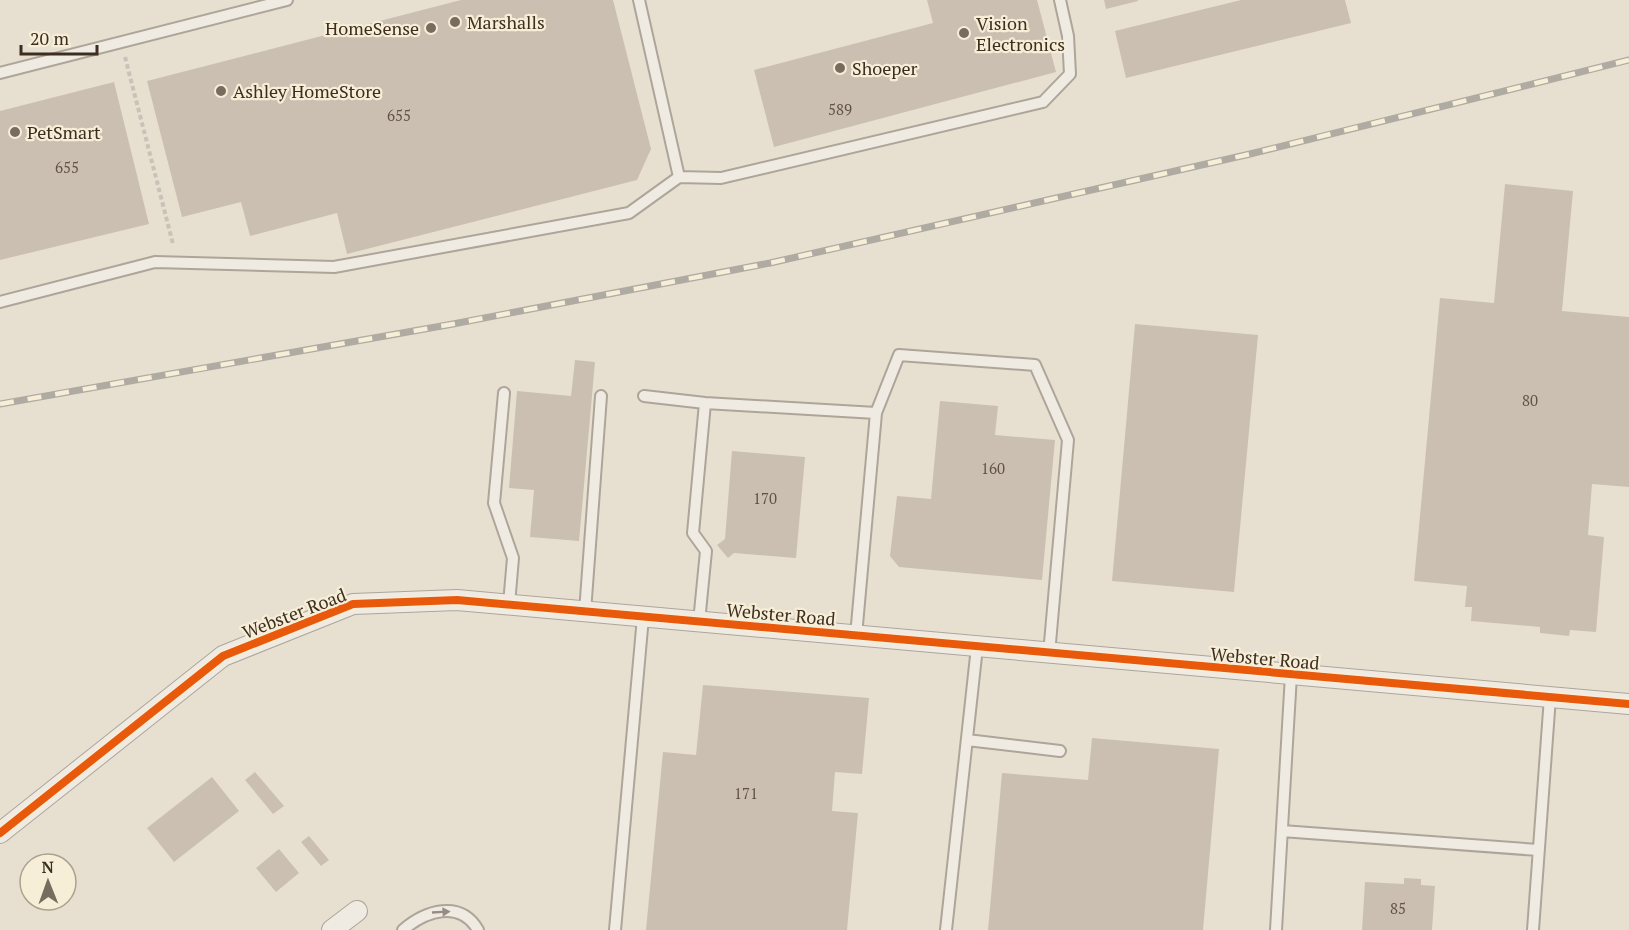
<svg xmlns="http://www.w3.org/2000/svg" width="1629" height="930" viewBox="0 0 1629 930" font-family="'PT Serif',serif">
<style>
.building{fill:#cbbfb2}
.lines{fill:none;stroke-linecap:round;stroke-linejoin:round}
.lane-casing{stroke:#ada599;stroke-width:14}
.street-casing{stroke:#ada599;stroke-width:22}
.path{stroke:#c8c2b9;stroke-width:4;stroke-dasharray:4.5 3;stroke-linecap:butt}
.lane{stroke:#efebe3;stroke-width:10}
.street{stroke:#efebe3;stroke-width:20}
.rail-casing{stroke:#afaaa2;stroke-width:7}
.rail{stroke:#f7eed8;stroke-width:4.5;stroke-dasharray:14;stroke-linecap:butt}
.cycleway-casing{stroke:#f7eed8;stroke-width:11}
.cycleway{stroke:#e8590c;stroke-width:8}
.oneway{fill:#968c82}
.poi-dot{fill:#786c5e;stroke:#f7eed8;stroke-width:2}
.labels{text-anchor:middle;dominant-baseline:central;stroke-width:4.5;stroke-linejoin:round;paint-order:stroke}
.number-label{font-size:15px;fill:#605244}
.poi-label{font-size:18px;fill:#3d2e20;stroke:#f7eed8;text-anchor:start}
.street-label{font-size:18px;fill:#3d2e20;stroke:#f7eed8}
</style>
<rect width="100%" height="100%" fill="#e7e0d1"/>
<path class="building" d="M461,0h152l38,149 -14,31 -290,74 -10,-41 -87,23 -9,-34 -59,15 -35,-136z
M927,0h110l19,72 -282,75 -20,-77 179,-47z
M1104,0h34v1l-32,8z
M1241,0h104l6,23 -225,55 -11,-47z
M114,82l35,142 -149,36v-149z
M1505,184l68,7 -11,120 67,6v170l-37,-3 -4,51 16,2 -8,95 -26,-2 -1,6 -29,-3v-6l-69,-6 1,-14h-7l2,-21 -53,-5 26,-283 54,5z
M1135,324l123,11 -24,257 -122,-11z
M575,360l20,2 -16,179 -49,-4 4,-47 -25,-2 8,-97 54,5z
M940,401l58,5 -3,29 60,5 -13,140 -143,-13 -9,-11 7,-60 34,3z
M732,451l73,6 -9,101 -62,-5 -6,5 -11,-13 8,-6z
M703,685l166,13 -7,76 -27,-2 -3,39 26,2 -11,117h-201l17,-178 33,3z
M1092,738l127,11 -16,181h-215l14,-157 86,7z
M255,772l29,34 -11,8 -28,-34z
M212,777l27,34 -65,51 -27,-34z
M309,836l20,24 -8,6 -20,-24z
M279,849l20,24 -23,19 -20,-24z
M1404,878l17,1v6l14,1 -3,44h-70l3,-48 39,2z"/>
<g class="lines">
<defs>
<path id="lane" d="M639,0l40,177
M0,73l287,-73
M0,302l155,-40 179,5 295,-54 50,-36 42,1 322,-76 27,-28 -2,-38 -8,-36
M504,393l-10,110 19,55 -4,46
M644,396l61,7
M876,413l23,-58 136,10 33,75 -19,214
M585,612l16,-216
M699,622l7,-71 -13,-18 12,-130 171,10 -20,223
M967,740l93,11
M1282,831l256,19
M403,930c22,-19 57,-31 75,0
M615,930l28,-313
M946,930l31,-283
M1276,930l15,-255
M1533,930l17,-233"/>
<path id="street" d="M0,833l223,-177 130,-52 104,-4 1172,104
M332,930l25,-19"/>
</defs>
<use href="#lane" class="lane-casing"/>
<use href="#street" class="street-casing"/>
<path class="path" d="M125,57l48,187"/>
<use href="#lane" class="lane"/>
<use href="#street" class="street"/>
<defs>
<path id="rail" d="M0,404l453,-80 317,-61 480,-109 379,-94"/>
</defs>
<use href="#rail" class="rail-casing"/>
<use href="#rail" class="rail"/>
<defs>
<path id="cycleway" d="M0,833l223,-177 130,-52 104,-4 1172,104"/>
</defs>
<use href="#cycleway" class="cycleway-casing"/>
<use href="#cycleway" class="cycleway"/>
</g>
<defs><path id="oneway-solid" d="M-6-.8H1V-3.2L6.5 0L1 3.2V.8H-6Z" transform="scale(1.5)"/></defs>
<use class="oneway" href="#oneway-solid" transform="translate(441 912) rotate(-3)"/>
<g class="poi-dot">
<circle cx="455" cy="22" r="6"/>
<circle cx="431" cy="28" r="6"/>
<circle cx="964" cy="33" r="6"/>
<circle cx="840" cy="68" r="6"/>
<circle cx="221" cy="91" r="6"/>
<circle cx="15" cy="132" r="6"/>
</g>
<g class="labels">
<g class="number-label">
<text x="840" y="109">589</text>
<text x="399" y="115">655</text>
<text x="67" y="167">655</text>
<text x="1530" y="400">80</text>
<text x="993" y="468">160</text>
<text x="765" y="498">170</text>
<text x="746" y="793">171</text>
<text x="1398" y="908">85</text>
</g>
<g class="poi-label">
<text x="467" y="22">Marshalls</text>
<text x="976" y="23">Vision<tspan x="976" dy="21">Electronics</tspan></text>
<text x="419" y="28" text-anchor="end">HomeSense</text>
<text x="852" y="68">Shoeper</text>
<text x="233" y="91">Ashley HomeStore</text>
<text x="27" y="132">PetSmart</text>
</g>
<g class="street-label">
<text transform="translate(294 613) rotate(-21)">Webster Road</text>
<text transform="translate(781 614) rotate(5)">Webster Road</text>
<text transform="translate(1265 658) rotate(5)">Webster Road</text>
</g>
</g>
<g transform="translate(48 882) rotate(359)"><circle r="28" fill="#f7eed8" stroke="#ada18e" stroke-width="1.5"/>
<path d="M0-4.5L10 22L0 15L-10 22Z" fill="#786c5e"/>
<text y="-9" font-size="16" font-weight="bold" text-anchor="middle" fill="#3d2e20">N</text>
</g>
<path d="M21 45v9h76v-9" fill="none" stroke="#3d2e20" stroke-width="3"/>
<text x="30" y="45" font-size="18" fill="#3d2e20" stroke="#f7eed8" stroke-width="4.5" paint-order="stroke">20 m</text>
</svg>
